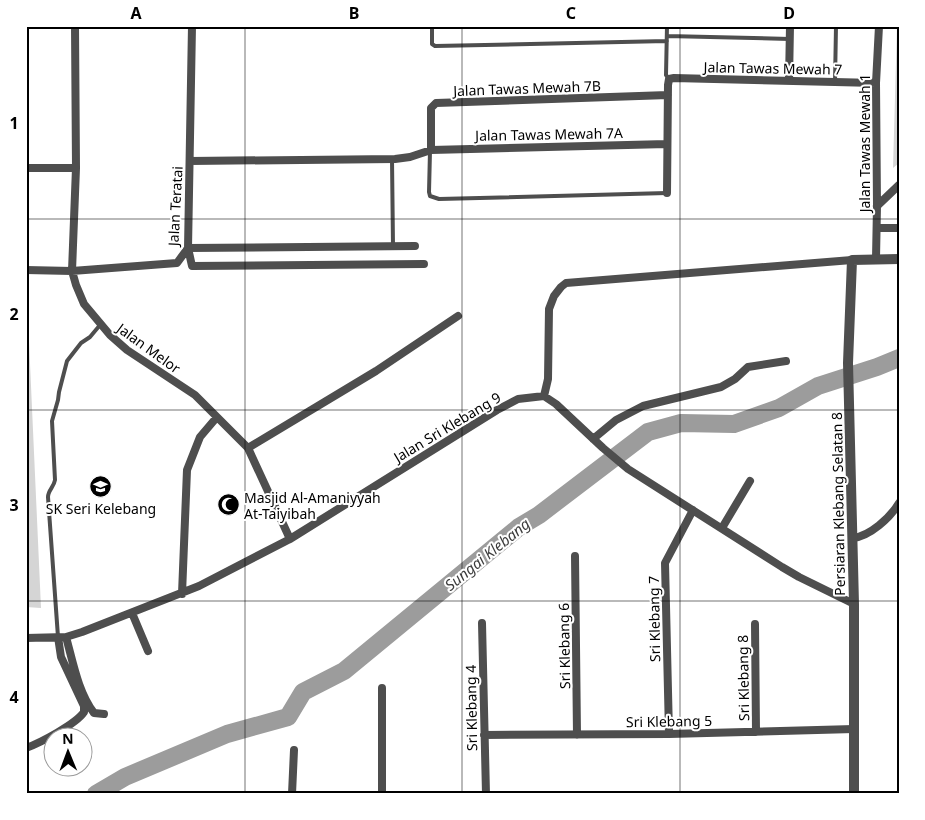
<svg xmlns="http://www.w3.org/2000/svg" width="925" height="820" viewBox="0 0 925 820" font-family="'Noto Sans',sans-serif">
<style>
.green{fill:#d5d5d5}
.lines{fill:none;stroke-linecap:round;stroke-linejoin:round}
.river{stroke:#9c9c9c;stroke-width:18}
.service{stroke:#4e4e4e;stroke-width:4}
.minor{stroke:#4e4e4e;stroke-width:8}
.tertiary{stroke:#4e4e4e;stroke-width:10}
.grid{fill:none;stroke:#000;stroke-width:1;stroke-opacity:0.55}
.labels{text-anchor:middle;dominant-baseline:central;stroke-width:4;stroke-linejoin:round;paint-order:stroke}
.street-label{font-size:14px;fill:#000;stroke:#fff}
.poi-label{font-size:14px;fill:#000;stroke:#fff;text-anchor:start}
.water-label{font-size:15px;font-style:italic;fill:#3d3d3d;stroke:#fff}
.neatline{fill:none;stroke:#000;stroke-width:2}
.grid-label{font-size:16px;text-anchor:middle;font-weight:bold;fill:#000}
</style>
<rect width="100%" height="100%" fill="#fff"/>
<path class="green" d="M897,26h2v137l-6,5z
M26,319h2l13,289 -15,-1z"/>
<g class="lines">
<path class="river" d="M96,794l29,-17 102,-43 61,-17 15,-25 41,-21 175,-144 20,-12 109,-83 33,-9 53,1 45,-16 39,-22 59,-19 22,-9"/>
<path class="service" d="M432,26v18l3,2 232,-5
M667,26l-1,49 3,4
M667,36l123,3
M835,82l1,-56
M430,151l-1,41 1,4 9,3 228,-6
M392,159l1,87
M58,637l-10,-140c0,-7 6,-10 7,-17l-3,-59 6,-21 1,-8 8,-31 14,-18 9,-6 10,-12"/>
<path class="minor" d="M75,26l1,142 -4,103 4,14 8,19 26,31 17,15 68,45 53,53 42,91
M192,26l-4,222 4,18 232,-2
M789,81l1,-55
M431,150v-42l5,-5 232,-8
M190,161l205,-2 15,-2 21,-7 236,-6
M26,168h50
M667,193l1,-108 1,-6 5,-1 202,5
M877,206l22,-21
M877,228h22
M188,248l227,-2
M876,259l1,-53 -1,-123 3,-57
M26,270l46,1 105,-8 11,-15
M544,396l4,-17 1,-70 5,-13 7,-9 5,-4 286,-23
M593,439l23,-19 27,-14 78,-19 14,-8 13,-12 38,-6
M248,448l128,-77 82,-55
M722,528l28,-47
M853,538c17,-2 37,-20 46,-35
M575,556l2,179
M182,594l5,-124 13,-33 17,-20
M132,613l16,38
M482,623l4,171
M755,624l1,108
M66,637c7,25 12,55 28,76l10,1
M26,638l40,-1 16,-5 117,-46 91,-47 207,-129 21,-11 26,-3 12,8 47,44 25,21 154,98 17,10 55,27
M382,688v106
M669,734l-4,-171 28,-53
M484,735l185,-1 185,-5
M26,748c14,-5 50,-24 58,-36v-6l-23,-49 -3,-20
M292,794l2,-44"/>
<path class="tertiary" d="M854,794v-190l-6,-241 4,-103 47,-1"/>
</g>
<path class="grid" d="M245,26v768M462,26v768M680,26v768M26,219h873M26,410h873M26,601h873"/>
<defs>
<symbol id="school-disc" viewBox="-11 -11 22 22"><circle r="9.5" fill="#000" stroke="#fff"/><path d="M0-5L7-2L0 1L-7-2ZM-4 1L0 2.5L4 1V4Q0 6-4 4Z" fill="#fff"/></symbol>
<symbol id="mosque-disc" viewBox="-11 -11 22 22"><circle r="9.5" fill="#000" stroke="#fff"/><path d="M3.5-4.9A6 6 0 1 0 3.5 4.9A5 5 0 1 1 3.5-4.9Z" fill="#fff"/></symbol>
</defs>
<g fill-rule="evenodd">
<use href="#school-disc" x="88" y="474" width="25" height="25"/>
<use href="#mosque-disc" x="216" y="492" width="25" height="25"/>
</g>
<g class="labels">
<g class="street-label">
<text transform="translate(773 68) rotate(1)">Jalan Tawas Mewah 7</text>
<text transform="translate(527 88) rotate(-2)">Jalan Tawas Mewah 7B</text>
<text transform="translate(549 134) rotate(-1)">Jalan Tawas Mewah 7A</text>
<text transform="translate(864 143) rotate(-90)">Jalan Tawas Mewah 1</text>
<text transform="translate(175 206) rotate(-87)">Jalan Teratai</text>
<text transform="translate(149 348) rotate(36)">Jalan Melor</text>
<text transform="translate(447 427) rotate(-31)">Jalan Sri Klebang 9</text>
<text transform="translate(838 504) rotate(-91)">Persiaran Klebang Selatan 8</text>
<text transform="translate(654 619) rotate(-91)">Sri Klebang 7</text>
<text transform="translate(564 646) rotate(-91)">Sri Klebang 6</text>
<text transform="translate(743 678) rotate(-91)">Sri Klebang 8</text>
<text transform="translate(471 708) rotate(-91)">Sri Klebang 4</text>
<text transform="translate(669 721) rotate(-1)">Sri Klebang 5</text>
</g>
<g class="poi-label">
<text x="244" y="497">Masjid Al-Amaniyyah<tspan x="244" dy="16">At-Taiyibah</tspan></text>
<text x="101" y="508" text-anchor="middle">SK Seri Kelebang</text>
</g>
<g class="water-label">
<text transform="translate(487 554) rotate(-39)">Sungai Klebang</text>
</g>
</g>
<rect width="925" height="820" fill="none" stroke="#ffffff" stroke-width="55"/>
<g transform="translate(68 752) rotate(359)"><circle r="24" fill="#ffffff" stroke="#999999"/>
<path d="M0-4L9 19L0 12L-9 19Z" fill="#000000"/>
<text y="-8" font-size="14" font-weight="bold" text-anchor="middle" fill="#000000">N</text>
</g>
<rect x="28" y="28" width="870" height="764" class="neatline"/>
<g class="grid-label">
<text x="136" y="19">A</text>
<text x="354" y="19">B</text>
<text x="571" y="19">C</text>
<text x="789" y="19">D</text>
<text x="14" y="129">1</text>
<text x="14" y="320">2</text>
<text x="14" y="511">3</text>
<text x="14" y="703">4</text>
</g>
</svg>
